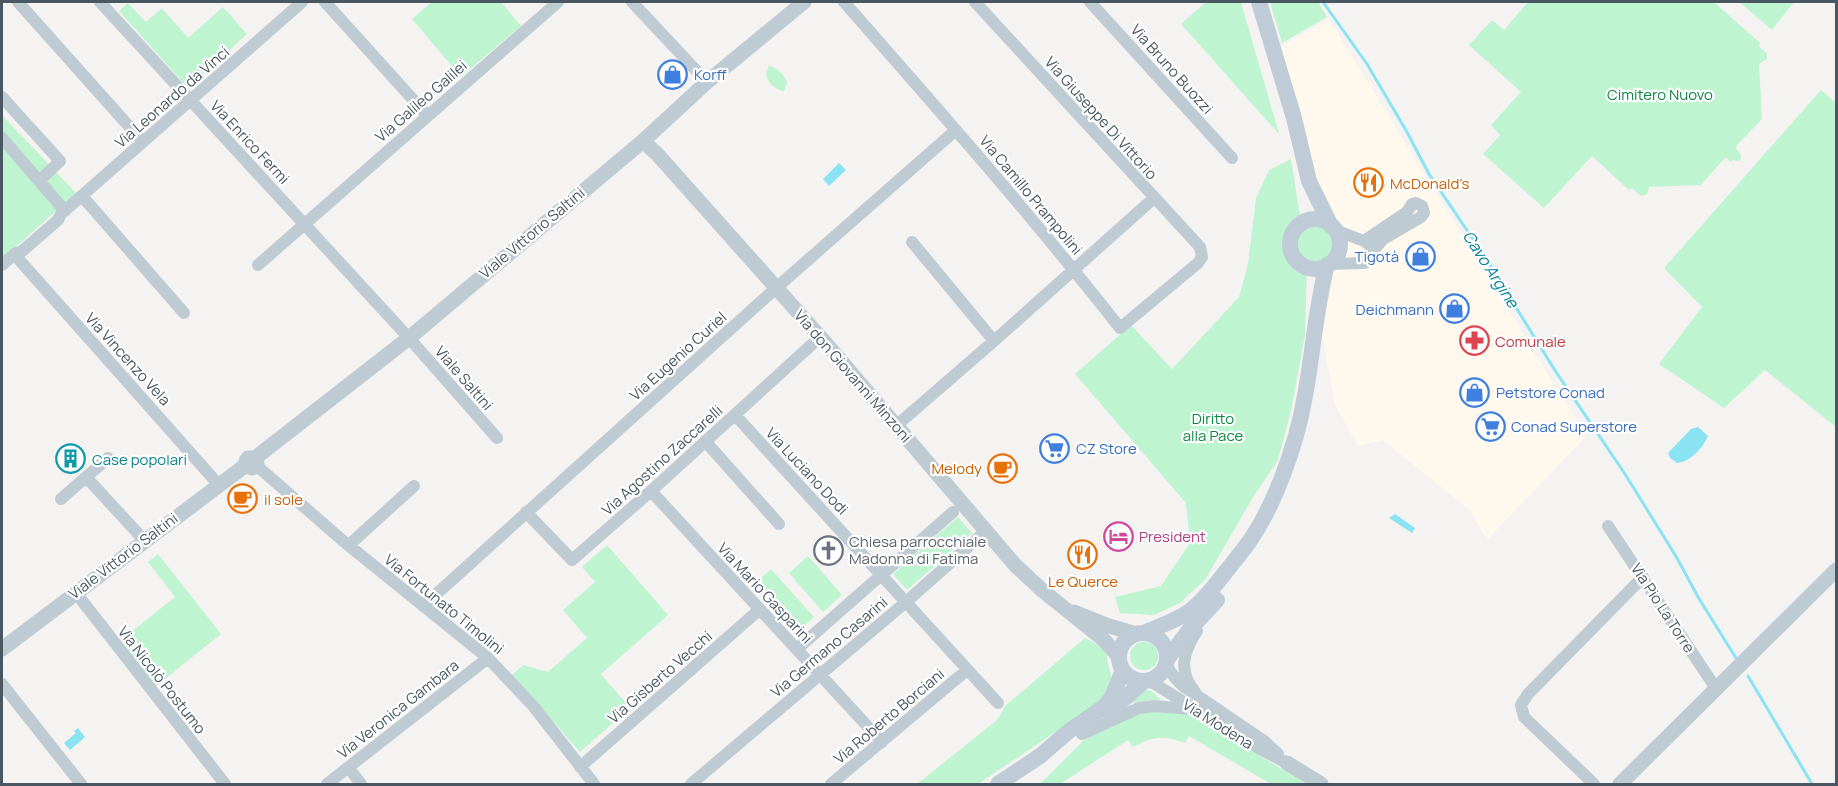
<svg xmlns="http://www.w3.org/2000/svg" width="1838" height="786" viewBox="0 0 1838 786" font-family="Manrope,sans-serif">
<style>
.commercial{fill:#fef8ed}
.green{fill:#bff4d1}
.water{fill:#8ae3f3}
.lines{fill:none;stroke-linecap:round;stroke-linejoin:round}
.stream{stroke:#8ae3f3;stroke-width:3}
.minor{stroke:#bfcbd3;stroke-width:12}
.tertiary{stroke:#bfcbd3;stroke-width:15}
.secondary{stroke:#bfccd7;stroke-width:16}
.labels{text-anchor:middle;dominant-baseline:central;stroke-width:4.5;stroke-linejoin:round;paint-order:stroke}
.street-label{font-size:15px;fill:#485762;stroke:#fff}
.shop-label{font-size:15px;fill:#366cbe;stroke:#fff;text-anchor:start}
.park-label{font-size:15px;fill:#108645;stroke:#fff}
.food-label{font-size:15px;fill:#c56008;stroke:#fff;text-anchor:start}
.health-label{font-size:15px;fill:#be3a42;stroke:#fff;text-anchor:start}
.culture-label{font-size:15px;fill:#0d838f;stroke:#fff;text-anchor:start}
.hotel-label{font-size:15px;fill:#b23c85;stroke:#fff;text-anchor:start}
.worship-label{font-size:15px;fill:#5b616d;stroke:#fff;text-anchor:start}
.water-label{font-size:16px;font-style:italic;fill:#04829a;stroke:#fff}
</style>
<rect width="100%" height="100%" fill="#f5f2f2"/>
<path class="commercial" d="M1329,19l257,417 -99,104 -17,-30 -87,-70 -25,6 -23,-41 -14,-76 9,-54 15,-28 -4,-20 -11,-15 -10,-21 -40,-144z"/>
<path class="green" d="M432,2h69l20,24 -60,51 -49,-58z
M1206,2h35l38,132 -98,-110z
M1270,2h48l9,15 -45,26z
M1528,2h186l46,41 -1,3 8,8v5l-8,5 3,55 -25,26 -1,4 4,4 1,6 -2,2 -6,-1 -2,2 -4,-4 -3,1 -23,26 -52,2 -1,5 -3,3 -4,1 -9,-8 -3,2 -37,-34 -48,52 -61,-54 17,-19 -9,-10 30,-33 -52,-47 23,-25 12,10z
M1739,2h55l-22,28z
M128,3l18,19 16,-14 26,30 35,-31 24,27 -59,54 -69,-77z
M769,66c9,2 15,8 18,17l-3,8c-12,-1 -23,-15 -15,-25z
M1821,90l15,13v324l-71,-57 -41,38 -65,-44 43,-57 -38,-39z
M2,115l74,78 -74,66z
M1291,159l11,70c38,-17 44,39 5,33l-2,73 -14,76 -13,49 -26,39 -47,81 -25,23 -26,12 -34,-2 -5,-16 46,-11 29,-43 -4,-40 -111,-129 56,-49 41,44 67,-72 9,-33 8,-66 13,-28z
M958,517l14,16 -65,57 -14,-16z
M607,545l61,70 -67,59 29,34 -50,44 -68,-77 11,-10 25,7 39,-34 -24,-28 32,-28 -13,-15z
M158,554l63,80 -65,52 -36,-45 55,-44 -27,-35z
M808,556l34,39 -19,17 -34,-39z
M771,569l43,48 -15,14 -43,-48z
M1085,638l21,11c1,25 13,26 -3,51l-125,84h-61l80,-64 8,-14z
M1130 656a14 14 0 1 1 28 0a14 14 0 1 1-28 0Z
M1150,690l11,10h-12l-21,4 15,-13z
M1169,710l27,7 110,67h-35l-82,-48 -4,7c-22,-8 -31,-7 -52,4l-5,-7 -68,44h-20l43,-43 31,-19 26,-10z"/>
<path class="water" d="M839,163l7,7 -17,16 -6,-7z
M1698,427l10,9c-5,12 -18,26 -31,27l-7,-5 -2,-5 23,-24z
M1395,514l20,14 -3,5 -23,-15z
M78,728l7,9 -15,13 -6,-7 12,-10 -2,-2z"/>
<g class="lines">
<path class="stream" d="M1323,2l44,62 40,68 22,42 52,77 75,121 69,102 52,84 21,39 38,61
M1748,676l64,108"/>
<path class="minor" d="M18,2l125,140
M100,2l309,336 88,100
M325,2l102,113
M632,2l75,80
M844,2c94,107 188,214 276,326l78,-65 4,-6 -2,-10 -225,-245
M1090,2l142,156
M2,97l58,64 -21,20
M2,138l63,73
M82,196l102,117
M1364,241l43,-29 5,-8 4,-1 6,3 2,7 -3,4 -38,22 -11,13
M912,242l82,99
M14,254l204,230
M1329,264l36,-1 7,-11 -3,-8 -5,-3 -29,-11
M2,265l14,-12 5,-1 37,-32 3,-6 241,-212
M258,265l300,-263
M735,415l263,288
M897,425l97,-84 160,-143
M705,441l74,83
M256,465l86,75 146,118 46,49 60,77
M86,477l22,-19
M651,491l231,251
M61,499l25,-22 58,63
M526,512l46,48 79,-69 169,-154
M1608,526l109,164
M349,545l65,-59
M76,593l149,191
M423,606l353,-318 180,-158
M797,649l156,-137
M1166,666l10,13 7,7 81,55 14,13
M1150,681l110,68 27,14
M2,684l79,100
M1195,692c-17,-21 -12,-40 2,-61
M1082,734l57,-26 15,-2 37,3
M580,767l179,-157
M349,768l12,16
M327,784l161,-126
M691,784l215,-182 80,-71
M831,784l136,-114
M1594,784l-70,-67 -3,-12 7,-11 115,-117"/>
<path class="tertiary" d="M643,141l15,14 171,192 186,218 28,26 61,49 15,17
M255,458l2,6 -5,4 -5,-2 -1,-5 2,-3h7l154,-120 234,-197 64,-59 97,-80
M1074,612l32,13 30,9
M2,649l244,-184
M1287,763l34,21
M1620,784l216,-214"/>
<path class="secondary" d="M1259,2l35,116 15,63 22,45
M1290 244a25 25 0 1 1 50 0a25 25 0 1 1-50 0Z
M1119 657a24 24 0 1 1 48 0a24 24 0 1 1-48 0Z
M1144,633c15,-7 32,-12 46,-22 13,-10 24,-24 34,-37 8,-10 17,-21 25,-32 26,-37 47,-97 55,-141 9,-45 11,-91 23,-136
M1168,658l22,-29 27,-29
M1109,712l34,-30
M998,784l42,-28 29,-25 35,-24 8,-10 11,-27"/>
</g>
<defs>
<symbol id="shop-ring" viewBox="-11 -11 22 22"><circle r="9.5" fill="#fff" stroke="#3f7fe0" stroke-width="1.5"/><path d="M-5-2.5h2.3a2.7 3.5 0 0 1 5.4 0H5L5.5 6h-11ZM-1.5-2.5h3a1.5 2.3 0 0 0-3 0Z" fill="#3f7fe0"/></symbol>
<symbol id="restaurant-ring" viewBox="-11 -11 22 22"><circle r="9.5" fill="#fff" stroke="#e8710a" stroke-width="1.5"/><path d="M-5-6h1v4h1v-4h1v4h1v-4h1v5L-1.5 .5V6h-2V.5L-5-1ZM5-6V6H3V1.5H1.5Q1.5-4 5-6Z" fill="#e8710a"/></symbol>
<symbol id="pharmacy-ring" viewBox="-11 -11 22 22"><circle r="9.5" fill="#fff" stroke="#e0444e" stroke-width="1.5"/><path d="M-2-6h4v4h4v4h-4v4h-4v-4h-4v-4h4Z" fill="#e0444e"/></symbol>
<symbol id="supermarket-ring" viewBox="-11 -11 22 22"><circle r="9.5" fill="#fff" stroke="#3f7fe0" stroke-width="1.5"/><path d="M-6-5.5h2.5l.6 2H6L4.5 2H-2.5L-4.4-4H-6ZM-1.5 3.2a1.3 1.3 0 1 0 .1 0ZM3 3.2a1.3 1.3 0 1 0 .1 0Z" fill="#3f7fe0"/></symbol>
<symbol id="building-ring" viewBox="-11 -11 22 22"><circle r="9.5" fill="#fff" stroke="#0f9aa8" stroke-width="1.5"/><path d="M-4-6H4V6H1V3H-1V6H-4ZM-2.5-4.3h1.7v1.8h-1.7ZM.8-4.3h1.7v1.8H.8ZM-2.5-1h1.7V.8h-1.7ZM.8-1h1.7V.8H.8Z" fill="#0f9aa8"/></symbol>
<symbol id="cafe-ring" viewBox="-11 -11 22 22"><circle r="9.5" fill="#fff" stroke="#e8710a" stroke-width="1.5"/><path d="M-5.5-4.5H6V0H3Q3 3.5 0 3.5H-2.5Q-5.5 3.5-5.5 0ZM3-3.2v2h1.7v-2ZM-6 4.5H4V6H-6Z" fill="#e8710a"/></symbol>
<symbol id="hotel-ring" viewBox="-11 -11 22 22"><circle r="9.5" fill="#fff" stroke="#d1479c" stroke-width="1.5"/><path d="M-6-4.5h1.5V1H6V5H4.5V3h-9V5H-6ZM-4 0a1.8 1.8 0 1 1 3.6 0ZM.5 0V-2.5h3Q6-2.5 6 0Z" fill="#d1479c"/></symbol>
<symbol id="church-ring" viewBox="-11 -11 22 22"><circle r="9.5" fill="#fff" stroke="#6b7280" stroke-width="1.5"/><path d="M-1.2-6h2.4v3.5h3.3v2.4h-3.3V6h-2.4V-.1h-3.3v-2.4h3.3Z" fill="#6b7280"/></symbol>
</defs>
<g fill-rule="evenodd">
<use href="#shop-ring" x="656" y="58" width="33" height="33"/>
<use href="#restaurant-ring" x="1352" y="166" width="33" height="33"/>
<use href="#shop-ring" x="1404" y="240" width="33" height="33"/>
<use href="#shop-ring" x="1438" y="292" width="33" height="33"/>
<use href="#pharmacy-ring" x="1458" y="324" width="33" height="33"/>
<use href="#shop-ring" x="1458" y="376" width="33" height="33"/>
<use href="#supermarket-ring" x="1474" y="410" width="33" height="33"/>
<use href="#supermarket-ring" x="1038" y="432" width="33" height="33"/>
<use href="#building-ring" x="54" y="442" width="33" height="33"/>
<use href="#cafe-ring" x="986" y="452" width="33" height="33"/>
<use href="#cafe-ring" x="226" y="482" width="33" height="33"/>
<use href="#hotel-ring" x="1102" y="520" width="33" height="33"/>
<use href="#church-ring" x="812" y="534" width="33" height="33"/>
<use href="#restaurant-ring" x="1066" y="538" width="33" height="33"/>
</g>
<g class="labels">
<g class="street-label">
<text transform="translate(1172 69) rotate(48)">Via Bruno Buozzi</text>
<text transform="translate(172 97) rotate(-41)">Via Leonardo da Vinci</text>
<text transform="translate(421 101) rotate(-41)">Via Galileo Galilei</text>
<text transform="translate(1101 118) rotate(48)">Via Giuseppe Di Vittorio</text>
<text transform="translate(250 142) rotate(47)">Via Enrico Fermi</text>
<text transform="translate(1031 195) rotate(50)">Via Camillo Prampolini</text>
<text transform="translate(532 233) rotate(-40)">Viale Vittorio Saltini</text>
<text transform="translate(678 356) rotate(-42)">Via Eugenio Curiel</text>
<text transform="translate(128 359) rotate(48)">Via Vincenzo Vela</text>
<text transform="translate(853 376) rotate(49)">Via don Giovanni Minzoni</text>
<text transform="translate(464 378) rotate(49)">Viale Saltini</text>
<text transform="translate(662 460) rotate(-42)">Via Agostino Zaccarelli</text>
<text transform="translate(807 471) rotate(47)">Via Luciano Dodi</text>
<text transform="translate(123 556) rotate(-37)">Viale Vittorio Saltini</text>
<text transform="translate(765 593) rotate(47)">Via Mario Gasparini</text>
<text transform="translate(444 604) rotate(39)">Via Fortunato Timolini</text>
<text transform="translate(1663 608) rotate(57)">Via Pio La Torre</text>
<text transform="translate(829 647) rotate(-40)">Via Germano Casarini</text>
<text transform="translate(660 677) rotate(-41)">Via Gisberto Vecchi</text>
<text transform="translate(162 680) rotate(52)">Via Nicolò Postumo</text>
<text transform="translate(398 709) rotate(-38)">Via Veronica Gambara</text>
<text transform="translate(889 716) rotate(-40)">Via Roberto Borciani</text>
<text transform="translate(1218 724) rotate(32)">Via Modena</text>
</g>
<g class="shop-label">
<text x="694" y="74">Korff</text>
<text x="1399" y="256" text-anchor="end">Tigotà</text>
<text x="1434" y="309" text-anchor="end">Deichmann</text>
<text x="1496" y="392">Petstore Conad</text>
<text x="1511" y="426">Conad Superstore</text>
<text x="1076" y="448">CZ Store</text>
</g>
<g class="park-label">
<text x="1660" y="94">Cimitero Nuovo</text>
<text x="1213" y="418">Diritto<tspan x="1213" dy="17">alla Pace</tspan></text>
</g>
<g class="food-label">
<text x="1390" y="183">McDonald's</text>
<text x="982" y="468" text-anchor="end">Melody</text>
<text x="264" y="499">il sole</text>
<text x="1083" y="581" text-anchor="middle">Le Querce</text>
</g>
<g class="health-label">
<text x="1495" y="341">Comunale</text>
</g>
<g class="culture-label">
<text x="92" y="459">Case popolari</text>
</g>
<g class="hotel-label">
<text x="1139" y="536">President</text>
</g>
<g class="worship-label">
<text x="849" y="541">Chiesa parrocchiale<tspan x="849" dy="17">Madonna di Fatima</tspan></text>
</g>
<g class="water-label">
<text transform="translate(1491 269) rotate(57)">Cavo Argine</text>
</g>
</g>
<rect width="1838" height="786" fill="none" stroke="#485762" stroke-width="6"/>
</svg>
